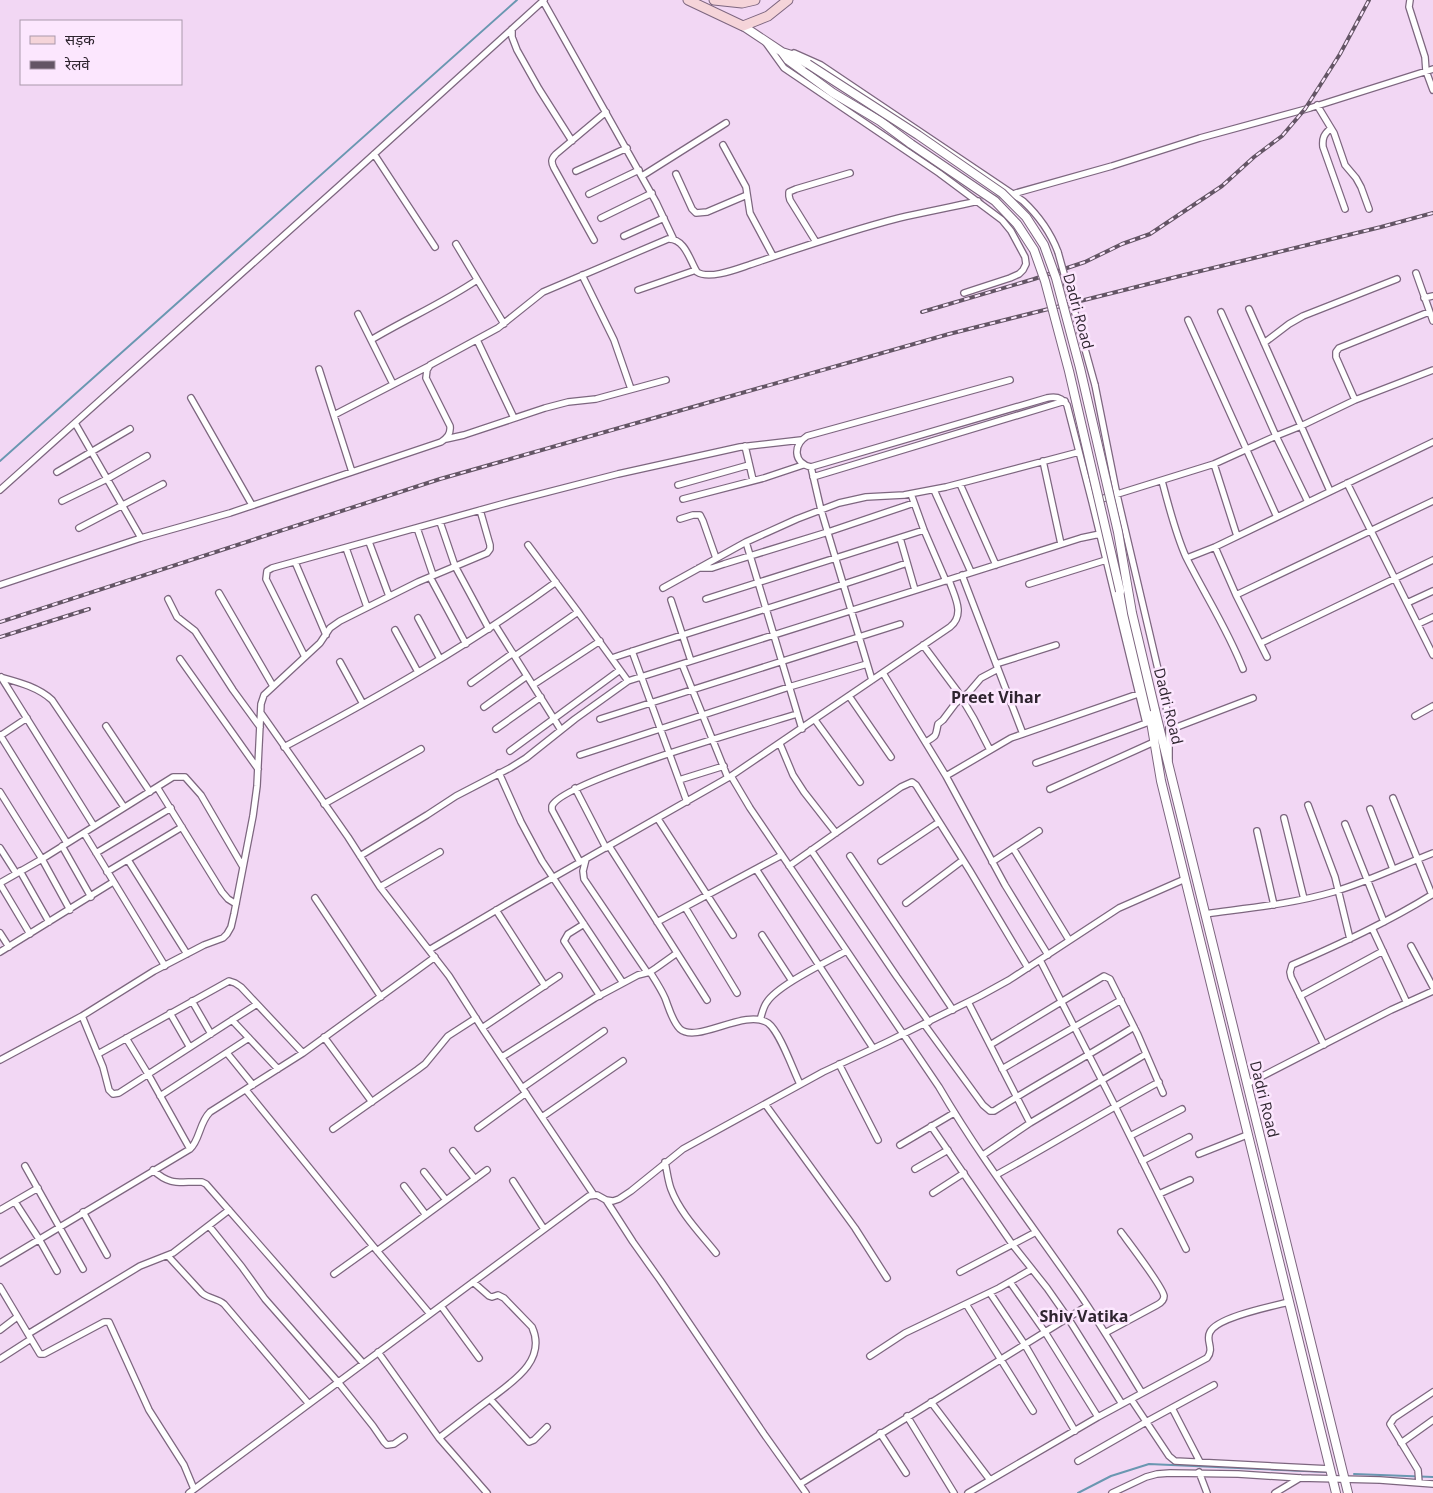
<svg xmlns="http://www.w3.org/2000/svg" width="1433" height="1493" viewBox="0 0 1433 1493" font-family="'Open Sans','Noto Sans Devanagari',sans-serif">
<style>
.lines{fill:none;stroke-linecap:round;stroke-linejoin:round}
.stream{stroke:#6a97b1;stroke-width:2}
.minor-tunnel{stroke:#cbb3cd;stroke-width:5.5;stroke-dasharray:5.5 3;stroke-linecap:butt}
.minor-casing{stroke:#7d667f;stroke-width:8}
.tertiary-casing{stroke:#7d667f;stroke-width:10}
.secondary-casing{stroke:#7d667f;stroke-width:11}
.minor{stroke:#fff;stroke-width:5.5}
.tertiary{stroke:#fff;stroke-width:8}
.secondary{stroke:#f5d4d9;stroke-width:9}
.rail-casing{stroke:#645565;stroke-width:4}
.rail{stroke:#fce7fe;stroke-width:2;stroke-dasharray:5.5;stroke-linecap:butt}
.minor-bridge-casing{stroke:#7d667f;stroke-width:8;stroke-linecap:butt}
.tertiary-bridge-casing{stroke:#7d667f;stroke-width:10;stroke-linecap:butt}
.minor-bridge{stroke:#fff;stroke-width:5.5}
.tertiary-bridge{stroke:#fff;stroke-width:8}
.labels{text-anchor:middle;dominant-baseline:central;stroke-width:5;stroke-linejoin:round;paint-order:stroke}
.street-label{font-size:15px;fill:#2e242f;stroke:#fce7fe}
.neighbourhood-label{font-size:16px;font-weight:bold;fill:#2e242f;stroke:#fce7fe}
</style>
<rect width="100%" height="100%" fill="#f2d7f4"/>
<g class="lines">
<path class="stream" d="M0,461l517,-461
M1354,1474l79,3
M1078,1493l33,-17 38,-12 178,8"/>
<path class="minor-tunnel" d="M978,201l28,-6"/>
<defs>
<path id="minor" d="M1410,0l-1,7 16,50 1,14 7,19
M543,1l113,201 17,36
M512,29v8l5,13 22,39 33,52
M766,43l18,25 155,105 51,38 12,9 9,11 14,26 1,7 -3,6 -4,4 -9,4 -46,15
M794,53l27,12 202,136c16,15 27,30 35,51
M1317,105l17,28 11,32 11,13 5,9 8,22
M1331,128c-7,6 -9,10 -8,19l22,62
M723,145l23,42 4,26 23,43
M374,154l61,93
M576,171l51,-23
M676,174l16,35 4,4 11,-1 40,-17
M642,176l84,-53
M1016,193l96,-27 88,-28 110,-30 123,-39
M589,194l50,-24
M601,218l51,-25
M624,236l40,-18
M594,240l-40,-72c-3,-6 -3,-9 2,-14l50,-42
M816,242l-26,-42 -1,-4v-4l7,-3 54,-16
M456,244l48,80
M1416,273l17,48
M582,275l32,65 17,49
M638,290l58,-20
M1424,298l9,-2
M1249,309l81,182
M1221,312l55,124 32,66
M358,314l35,70
M1188,320l89,197
M371,340c35,-21 72,-37 106,-60
M477,340l37,78
M1264,343l25,-19 14,-8 94,-37
M319,369l33,103
M1010,380l-203,56c-14,9 -14,27 4,31l236,-69c8,-2 15,-1 20,7l25,97 54,221
M1095,385l22,110 48,204 4,26v35
M191,398l61,107
M1355,400l-19,-43v-5l3,-4 90,-36
M334,415l95,-49
M75,423l66,115
M446,439l18,-4 81,-27 23,-6 28,-3 70,-19
M745,446l8,34
M1043,461l18,83
M1214,464l23,72
M811,467l10,43 51,170
M57,472l73,-43
M813,477l252,-76
M1162,481c6,23 14,54 24,76 19,38 42,73 57,112
M1347,483l86,172
M960,484l36,81
M678,485l71,-20
M0,490l339,-304 205,-186
M934,490l37,82
M911,494l13,36 22,51
M683,499l81,-21 39,-13
M62,501l45,-22 40,-23
M1095,501l119,-37 62,-28 25,-10 54,-26 78,-30
M680,519l13,-4h7l3,6 13,37
M440,522l15,44 34,63
M79,528l84,-44
M417,528l16,47
M900,538l15,52
M369,542l20,54
M746,542l56,187
M528,545l50,67 50,69
M1215,547l21,48 31,62
M346,548l21,59
M1187,558l28,-11 218,-105
M295,562l31,73
M699,568h13l12,-4 104,-32 86,-29
M962,575l61,159
M430,577l36,67
M1029,584l77,-24
M0,585l141,-47 89,-25 211,-71c6,-4 10,-8 9,-16l-24,-48 1,-8 3,-5 68,-37 45,-36 125,-53c17,-1 22,22 29,33 12,8 40,-3 52,-7 50,-17 99,-34 150,-47 26,-6 53,-11 79,-17
M663,588l83,-46 51,-23 42,-16 27,-6 38,-2 42,-8 133,-35
M219,593l54,93
M1236,595l197,-94
M168,599l9,18 18,14 38,59 27,37
M706,599l218,-69
M671,600l20,61
M1407,603l26,-12
M418,618l22,41
M1418,624l15,-7
M495,625l66,105
M395,630l23,42
M1261,643l172,-83
M923,645l35,47 16,27 16,31
M632,651l55,151
M515,656l63,-44
M305,657l-39,-78 1,-8 5,-3 230,-64 116,-30 122,-27 61,-7
M612,658c98,-33 197,-61 295,-95
M180,659l78,110
M340,662l23,42
M682,664l46,114
M996,664l60,-19
M883,673l63,103 59,109 43,70
M0,677c18,5 38,10 52,23l72,107
M1,677l93,149
M471,683l42,-30
M533,685l67,-44
M849,696l42,61
M484,707l43,-31
M261,713l87,124 32,50 69,89 35,55 110,164
M1415,716l18,-10
M600,719l300,-95
M815,720l45,62
M106,726l44,66
M496,729l45,-32
M1169,730l84,-32
M0,735l67,108
M0,736l27,-18
M926,742c12,-8 9,-5 12,-18l5,-4 12,-16 14,-12 12,-14 17,-9
M780,744l13,31 11,17 32,41
M284,747c94,-50 186,-102 272,-165
M510,751l110,-81
M580,755l209,-68 78,-23
M1036,763l113,-41
M499,773l22,49 21,39 81,122
M731,776l19,32 189,279c42,72 93,138 140,206 22,32 42,66 63,100
M946,776l65,-38 127,-44
M679,780l45,-14
M157,787l65,105 6,7 8,5
M575,788l31,60
M1050,789l104,-47
M0,792l42,67 28,51
M1393,798l39,97
M324,804l97,-55
M1308,805l27,72 15,62
M1370,809l23,60
M1284,818l20,81
M658,819l75,116
M1345,824l39,98
M1257,831l17,74
M84,833l81,133
M62,846l29,51
M609,846l98,154
M0,848l16,25
M1013,848l56,92
M811,850l86,127 32,45
M96,853l75,-45
M360,856l67,-41 29,-19 54,-28 16,-10 49,-39 53,-38 453,-143 19,-4
M850,856l103,154
M586,859l-3,12 1,8 63,93
M128,860l59,94
M881,861l58,-39
M580,862l-28,-52v-4c10,-25 210,-81 245,-92
M992,862l47,-31
M789,866l112,-79 11,-5 4,3 54,86 58,97
M756,869l117,179
M20,871l29,51
M107,872l75,-45
M0,883l42,-24 131,-82h12l16,18 42,72
M0,884l30,50
M380,887l60,-35
M315,898l66,99
M906,903l57,-43
M685,907l52,86
M496,910l49,76
M1205,914c43,-6 87,-10 128,-22 34,-10 67,-26 100,-39
M657,922l125,-67
M584,924l-16,10 -4,7 36,55
M1372,928l35,75
M0,933l9,14
M762,935l30,46
M1411,946l22,41
M429,950l83,-49 219,-125 219,-149c16,-13 4,-31 -1,-47
M0,952l113,-70
M1040,960l75,146 71,143
M650,972c5,8 11,17 15,26 4,10 7,23 15,31 17,15 65,-21 88,-6 12,9 25,47 32,61
M1300,996l83,-45
M192,1001l19,33
M968,1002l62,121
M170,1013l19,33
M82,1016l21,51 6,23 4,4 6,-1 138,-89
M232,1020l46,49
M760,1020c2,-6 3,-13 7,-18 11,-17 60,-40 79,-51
M924,1024l59,81 7,6h4c46,-29 94,-55 140,-84
M482,1028l77,-52
M324,1037l48,65
M126,1038l22,36 42,75
M990,1045l114,-69 6,3 28,56 25,58
M1324,1045l-33,-68 -1,-5 2,-7c48,-21 96,-43 141,-71
M227,1053l26,32
M98,1054l131,-73 6,2 6,4 62,66
M502,1057l93,-59 43,-23 12,-3 6,-4 21,-15
M0,1060l82,-44 72,-45 50,-26 19,-7 4,-4 4,-7 3,-13 19,-98 4,-30 4,-82 3,-9 56,-52 10,-15 10,-7 78,-39 69,-29 3,-4v-4l-10,-35
M839,1064l39,76
M1002,1069l119,-69
M1247,1084l144,-74 42,-19
M522,1088l82,-57
M246,1090l127,156 57,68
M160,1096l89,-58
M765,1104l90,124 32,50
M542,1117l81,-56
M931,1126l81,118 35,44 21,30 54,86
M478,1128l48,-35
M333,1129l84,-59 8,-6 23,-28 28,-18
M1130,1136l52,-27
M900,1145l54,-32
M453,1151l22,28
M1199,1154l48,-19
M983,1155l47,-32 116,-69
M1142,1161l47,-24
M665,1162c2,9 3,19 6,27 9,24 29,44 45,64
M25,1166l58,103
M915,1169l33,-19
M153,1170c18,17 28,11 49,12l4,2 157,179
M424,1172l22,28
M996,1175c55,-30 108,-63 163,-93
M513,1181l31,48
M404,1186l22,29
M933,1193l31,-20
M1159,1194l31,-14
M606,1200l27,42 27,38 104,154 42,59
M15,1202l24,37 18,32
M0,1210l38,-22
M83,1212l24,43
M209,1226l33,41 23,32 73,83 35,44 11,16 3,3 7,-1 10,-7
M377,1251l110,-81
M168,1256l34,37c7,6 15,5 22,11l85,100
M0,1263l190,-114c10,-9 9,-26 20,-37l93,-59 132,-96
M960,1272l76,-40
M334,1274l39,-28
M1010,1282l35,50 53,85
M0,1287l40,67h4l60,-32h5l40,88 35,55 10,24
M990,1293l35,52 50,86
M966,1304l67,107
M441,1306l38,52
M0,1330l17,-13
M1105,1333l52,-28c4,-2 7,-4 7,-9 -1,-9 -35,-53 -43,-64
M28,1334l112,-68 33,-13 56,-43
M378,1352l61,86 48,55
M870,1356l35,-23 94,-45 33,-19
M0,1359l31,-20
M490,1399l39,43 5,-2 13,-13
M1131,1399l38,57 6,5 155,8
M931,1402l59,78
M1172,1408l28,54
M907,1416l47,77
M880,1433l26,40
M439,1438c16,-12 31,-24 47,-36 23,-18 62,-40 46,-75l-28,-29 -6,-3 -6,2 -3,-1 -16,-14
M1401,1443l32,-23
M1078,1461l68,-39 68,-37
M1199,1472l8,21
M1419,1483l-1,-13 -28,-46 4,-6 39,-26
M800,1484l287,-178
M189,1493l400,-297 8,-1 9,5 7,1 6,-2 12,-8 52,-42 140,-77 64,-30 93,-46 29,-16 110,-72 66,-29
M968,1493l130,-76 109,-59c8,-10 -2,-17 3,-26 7,-15 63,-26 79,-30
M1112,1493l34,-16 11,-3 13,-1 68,1 62,4 80,2 53,4
M1275,1493l25,-15"/>
<path id="tertiary" d="M743,26l39,26 13,4 13,8
M782,52l6,8 45,33 47,28 31,23
M1120,591l29,119 12,71 175,712
M1155,710l193,783"/>
<path id="secondary" d="M688,0l55,26 25,-10 20,-16
M714,0l28,3 13,-3"/>
</defs>
<use href="#minor" class="minor-casing"/>
<use href="#tertiary" class="tertiary-casing"/>
<use href="#secondary" class="secondary-casing"/>
<use href="#minor" class="minor"/>
<use href="#tertiary" class="tertiary"/>
<use href="#secondary" class="secondary"/>
<defs>
<path id="rail" d="M922,312l112,-33 51,-17 37,-18 28,-10 72,-48 32,-29 28,-21 23,-27 35,-55 29,-54
M0,622l440,-143 509,-145 227,-57 205,-50 52,-14
M0,637l89,-28"/>
</defs>
<use href="#rail" class="rail-casing"/>
<use href="#rail" class="rail"/>
<defs>
<path id="minor-bridge" d="M1058,252l37,133"/>
<path id="tertiary-bridge" d="M808,64l110,71 84,58 24,24 18,28 12,33 24,90 38,164 14,81 23,97
M911,144l84,57 22,23 17,26 11,31 24,90 51,220"/>
</defs>
<use href="#minor-bridge" class="minor-bridge-casing"/>
<use href="#tertiary-bridge" class="tertiary-bridge-casing"/>
<use href="#minor-bridge" class="minor-bridge"/>
<use href="#tertiary-bridge" class="tertiary-bridge"/>
</g>
<g class="labels">
<g class="street-label">
<text transform="translate(1079 311) rotate(75)">Dadri Road</text>
<text transform="translate(1169 706) rotate(76)">Dadri Road</text>
<text transform="translate(1265 1099) rotate(76)">Dadri Road</text>
</g>
<g class="neighbourhood-label">
<text x="996" y="697">Preet Vihar</text>
<text x="1084" y="1316">Shiv Vatika</text>
</g>
</g>
<rect x="20" y="20" width="162" height="65" fill="#fce7fe" stroke="#aa99ab"/>
<rect x="30" y="36" width="25" height="8" fill="#f5d4d9" stroke="#aa99ab"/>
<text x="65" y="45" font-size="15" fill="#2e242f">सड़क</text>
<rect x="30" y="61" width="25" height="8" fill="#645565" stroke="#aa99ab"/>
<text x="65" y="70" font-size="15" fill="#2e242f">रेलवे</text>
</svg>
